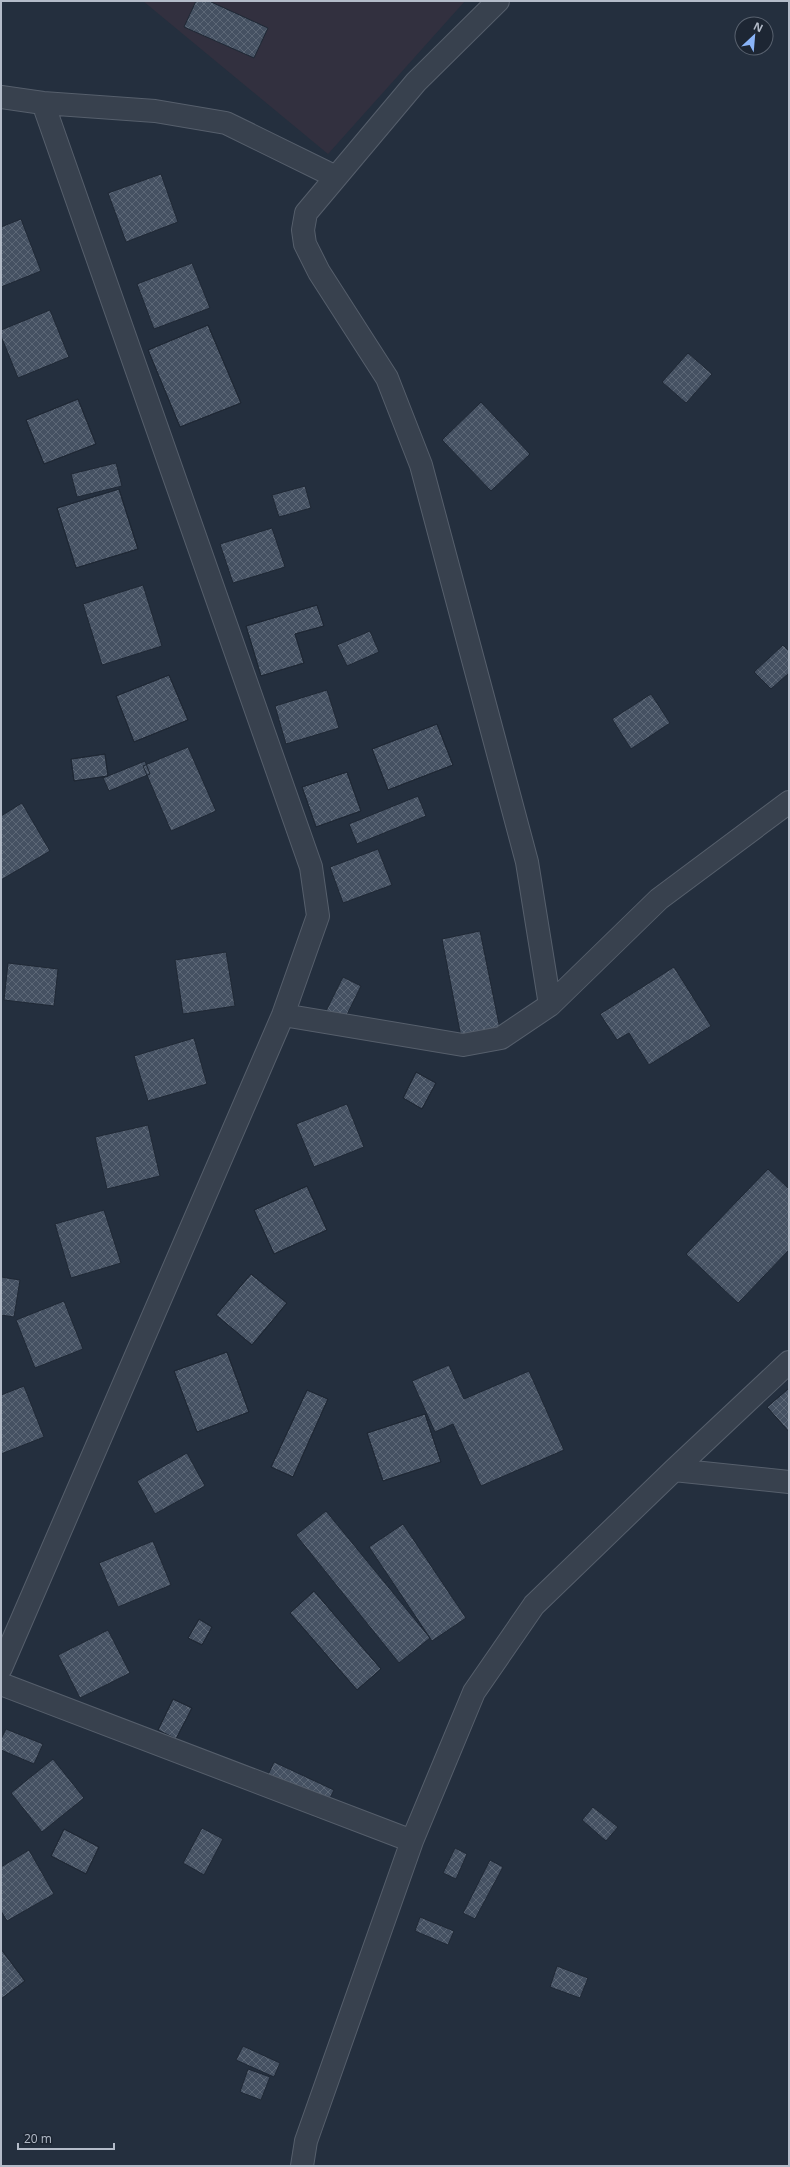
<svg xmlns="http://www.w3.org/2000/svg" width="790" height="2167" viewBox="0 0 790 2167" font-family="'Open Sans',sans-serif">
<style>
.medical{fill:#32303f}
.building{fill:url(#building-cross-hatch);stroke:#1f2835}
.lines{fill:none;stroke-linecap:round;stroke-linejoin:round}
.street-casing{stroke:#565f6c;stroke-width:24}
.street{stroke:#38414e;stroke-width:22}
</style>
<defs>
<pattern id="building-cross-hatch" width="8" height="8" patternUnits="userSpaceOnUse"><rect width="8" height="8" fill="#455162"/><path d="M0 0l8 8M0 8l8-8" fill="none" stroke="#5d6877"/></pattern>
</defs>
<rect width="100%" height="100%" fill="#242f3e"/>
<path class="medical" d="M143,1h322l-137,153z"/>
<path class="building" d="M196,1h13l59,27 -14,30 -70,-31z
M161,174l17,48 -52,20 -18,-49z
M21,219l20,52 -40,16v-60z
M192,263l18,45 -56,21 -17,-45z
M50,310l19,47 -51,21 -17,-42v-6z
M208,325l33,78 -61,24 -32,-77z
M208,325l33,78 -61,24 -32,-77z
M688,353l24,21 -26,29 -24,-21z
M78,399l18,45 -52,20 -18,-44z
M78,399l18,45 -52,20 -18,-44z
M481,402l49,52 -39,37 -49,-51z
M116,463l6,23 -45,11 -6,-23z
M305,486l6,22 -32,9 -7,-22z
M119,489l19,60 -62,19 -19,-60z
M119,489l19,60 -62,19 -19,-60z
M272,528l13,39 -52,16 -13,-39z
M143,585l19,61 -60,19 -19,-61z
M317,605l7,21 -29,8 9,29 -43,13 -15,-50z
M317,605l7,21 -29,8 9,29 -43,13 -15,-50z
M370,631l9,21 -32,14 -10,-21z
M783,645l6,6v22l-18,16 -17,-17z
M169,675l19,45 -54,22 -18,-46z
M169,675l19,45 -54,22 -18,-46z
M327,690l12,38 -53,16 -11,-38z
M651,694l19,29 -39,26 -19,-30z
M437,724l16,41 -65,25 -16,-41z
M437,724l16,41 -65,25 -16,-41z
M188,747l28,64 -45,20 -28,-65z
M105,754l3,22 -34,5 -3,-22z
M105,754l3,22 -34,5 -3,-22z
M145,761l5,13 -41,17 -6,-13z
M347,772l14,39 -45,16 -14,-40z
M347,772l14,39 -45,16 -14,-40z
M418,796l8,20 -69,28 -8,-20z
M22,803l28,48 -49,29v-64z
M378,849l14,36 -49,18 -13,-36z
M480,931l20,98 -39,8 -19,-98z
M226,952l9,54 -52,8 -8,-54z
M8,963l50,6 -4,37 -50,-6z
M674,967l37,59 -62,39 -20,-32 -12,7 -17,-26z
M343,977l18,9 -22,45 -18,-10z
M194,1038l13,46 -59,17 -14,-45z
M416,1072l20,11 -14,26 -19,-11z
M416,1072l20,11 -14,26 -19,-11z
M347,1104l17,43 -50,20 -18,-43z
M148,1125l12,51 -53,13 -12,-52z
M768,1169l21,20v61l-51,53 -52,-49z
M307,1186l20,44 -53,24 -20,-44z
M307,1186l20,44 -53,24 -20,-44z
M104,1210l17,53 -50,15 -16,-54z
M251,1274l36,29 -35,42 -36,-30z
M251,1274l36,29 -35,42 -36,-30z
M1,1277l19,3 -6,37 -13,-2z
M64,1301l19,48 -48,19 -19,-48z
M227,1352l22,60 -52,20 -23,-61z
M227,1352l22,60 -52,20 -23,-61z
M449,1365l15,34 65,-28 35,79 -83,36 -28,-62 -18,8 -23,-51z
M24,1386l20,51 -43,17v-59z
M788,1389l1,1v42l-22,-25z
M788,1389l1,1v42l-22,-25z
M307,1390l21,9 -35,78 -22,-10z
M307,1390l21,9 -35,78 -22,-10z
M425,1414l16,48 -58,19 -16,-48z
M425,1414l16,48 -58,19 -16,-48z
M187,1453l18,33 -50,28 -18,-33z
M326,1511l104,127 -31,25 -103,-128z
M403,1524l63,94 -34,23 -63,-94z
M153,1541l18,44 -53,22 -19,-44z
M314,1591l67,78 -24,21 -67,-77z
M314,1591l67,78 -24,21 -67,-77z
M199,1619l13,8 -10,18 -14,-7z
M199,1619l13,8 -10,18 -14,-7z
M108,1630l22,43 -50,25 -22,-43z
M173,1699l19,9 -16,31 -18,-9z
M173,1699l19,9 -16,31 -18,-9z
M6,1729l37,15 -9,20 -33,-14v-11z
M53,1759l31,39 -42,34 -31,-39z
M274,1762l60,28 -14,29 -60,-27z
M593,1807l25,20 -12,14 -24,-21z
M202,1828l21,11 -19,36 -21,-12z
M64,1829l35,18 -13,27 -35,-18z
M64,1829l35,18 -13,27 -35,-18z
M455,1848l12,6 -11,25 -13,-6z
M29,1850l25,44 -47,27 -6,-10v-44z
M490,1860l13,7 -28,52 -12,-6z
M420,1917l34,14 -6,14 -33,-14z
M1,1949l24,32 -24,18z
M1,1949l24,32 -24,18z
M557,1966l31,12 -8,20 -30,-11z
M243,2046l37,17 -6,14 -38,-17z
M248,2069l22,8 -9,23 -21,-8z"/>
<g class="lines">
<defs>
<path id="street" d="M498,1l-82,81 -110,131 -3,17 2,14 14,28 68,106 34,87 106,397 23,143
M1,97l42,6 112,8 71,12 110,54
M283,1015l180,30 38,-7 49,-33 109,-106 130,-97
M674,1470l115,12
M1,1668l282,-653 35,-99 -7,-49 -268,-764
M1,1684l411,157
M302,2166l4,-25 106,-300 62,-149 60,-87 140,-135 115,-108"/>
</defs>
<use href="#street" class="street-casing"/>
<use href="#street" class="street"/>
</g>
<rect width="790" height="2167" fill="none" stroke="#b4bcc9" stroke-width="4"/>
<g transform="translate(754 36) rotate(26)"><circle r="19" fill="#1d2633" stroke="#59626f"/>
<path d="M0-3L7 15L0 10L-7 15Z" fill="#8ab4f8"/>
<text y="-6" font-size="11" font-weight="bold" text-anchor="middle" fill="#b4bcc9">N</text>
</g>
<path d="M18 2143v6h96v-6" fill="none" stroke="#b4bcc9" stroke-width="2"/>
<text x="24" y="2143" font-size="12" fill="#b4bcc9" stroke="#1d2633" stroke-width="3" paint-order="stroke">20 m</text>
</svg>
